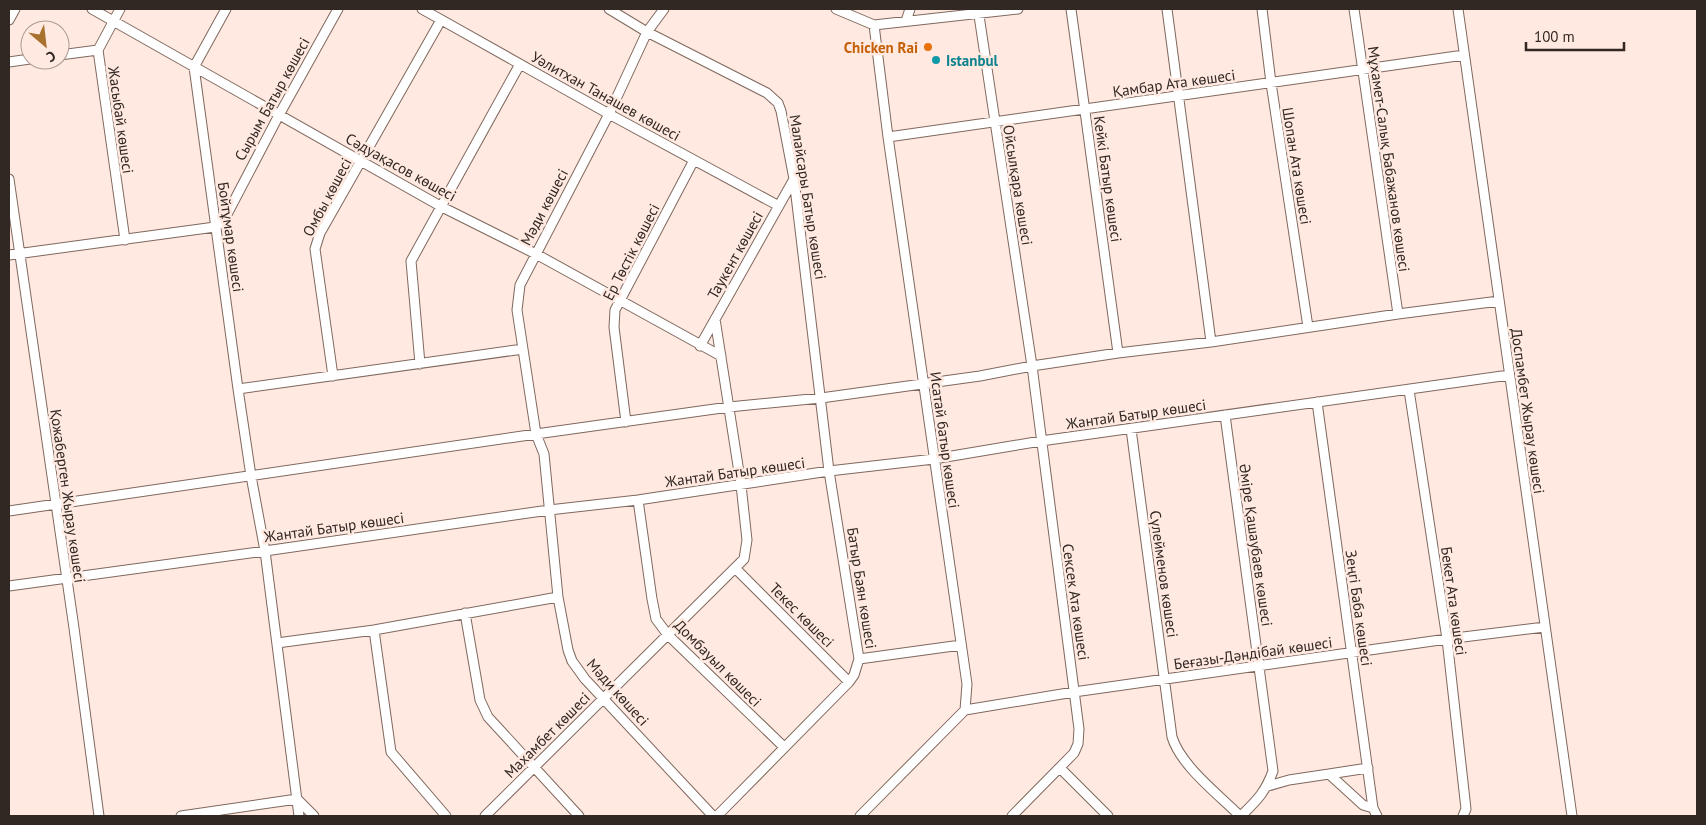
<svg xmlns="http://www.w3.org/2000/svg" width="1706" height="825" viewBox="0 0 1706 825" font-family="'PT Sans',sans-serif">
<style>
.lines{fill:none;stroke-linecap:round;stroke-linejoin:round}
.minor-casing{stroke:#7f685e;stroke-width:11}
.minor{stroke:#fff;stroke-width:9}
.food-dot{fill:#e8710a;stroke:#ffe9e0;stroke-width:2}
.culture-dot{fill:#0f9aa8;stroke:#ffe9e0;stroke-width:2}
.labels{text-anchor:middle;dominant-baseline:central;stroke-width:5;stroke-linejoin:round;paint-order:stroke}
.food-label{font-size:15px;font-weight:bold;fill:#c56008;stroke:#ffe9e0;text-anchor:end}
.culture-label{font-size:15px;font-weight:bold;fill:#0d838f;stroke:#ffe9e0;text-anchor:start}
.street-label{font-size:15px;fill:#312723;stroke:#ffe9e0}
</style>
<rect width="100%" height="100%" fill="#ffe9e0"/>
<g class="lines">
<defs>
<path id="minor" d="M92,9l350,198 94,47 185,102
M120,9l-22,41 27,190
M226,9l-32,58 44,322 13,87 14,75 34,265
M422,9l187,105 170,92
M609,9l38,23 120,61 11,10 3,8 13,68 35,292 30,188 -5,16 -5,7 -132,134
M836,9l38,16 144,-16
M978,9l54,357 47,363 -1,15 -4,9 -62,63
M1071,9l47,344
M1167,9l44,333
M1262,9l9,74 37,244
M1354,9l44,305
M1458,9l114,807
M9,20l6,-11
M906,21l4,-12
M60,55l38,-5
M9,62l21,-3
M888,137l576,-82
M9,179l65,449 25,188
M9,255l206,-28 8,-5 56,-107 59,-106
M700,346l94,-167
M420,364l-9,-103 109,-197
M333,376l-18,-127 5,-16 121,-213
M238,389l285,-40
M1409,390l38,249 19,170 -3,7
M1317,402l56,406 4,8
M1225,415l48,356c-8,22 -16,29 -32,45
M626,422l-12,-95 1,-17 79,-150
M1131,429l41,308c9,29 46,57 68,79
M638,500l14,99 4,20 12,16 116,112
M9,511l527,-77 193,-27 92,-9 159,-22 52,-10 86,-13 93,-11 187,-28 101,-13
M735,568l114,114
M9,586l256,-35 284,-41 89,-10 191,-29 105,-12 107,-18 468,-66
M558,597l-14,-143 -8,-20 -19,-124 3,-25 89,-171 38,-82 17,-23
M465,613l15,87 8,17 91,99
M374,630l17,122 55,64
M277,643l97,-13 184,-33 10,53 4,11 13,18 128,137
M859,659l102,-14
M965,710l109,-18 373,-53 98,-12
M1061,769l47,47
M1329,774l39,-6
M1268,786l21,-6 40,-6 34,31 10,3
M297,799l17,17
M181,816l116,-17
M485,816l259,-257 3,-19 -6,-55 -26,-166
M860,816l105,-106 2,-26 -79,-547 -14,-112"/>
</defs>
<use href="#minor" class="minor-casing"/>
<use href="#minor" class="minor"/>
</g>
<circle class="food-dot" cx="928" cy="47" r="5"/>
<circle class="culture-dot" cx="936" cy="60" r="5"/>
<g class="labels">
<g class="food-label">
<text x="918" y="47">Chicken Rai</text>
</g>
<g class="culture-label">
<text x="946" y="60">Istanbul</text>
</g>
<g class="street-label">
<text transform="translate(1174 83) rotate(-8)">Қамбар Ата көшесі</text>
<text transform="translate(606 96) rotate(29)">Уәлитхан Танашев көшесі</text>
<text transform="translate(272 99) rotate(-61)">Сырым Батыр көшесі</text>
<text transform="translate(121 120) rotate(82)">Жасыбай көшесі</text>
<text transform="translate(1389 159) rotate(82)">Мұхамет-Салық Бабажанов көшесі</text>
<text transform="translate(1297 166) rotate(81)">Шопан Ата көшесі</text>
<text transform="translate(401 167) rotate(29)">Сәдуақасов көшесі</text>
<text transform="translate(1108 179) rotate(82)">Кейкі Батыр көшесі</text>
<text transform="translate(1018 185) rotate(81)">Ойсылқара көшесі</text>
<text transform="translate(327 197) rotate(-62)">Омбы көшесі</text>
<text transform="translate(808 197) rotate(81)">Малайсары Батыр көшесі</text>
<text transform="translate(544 207) rotate(-62)">Мәди көшесі</text>
<text transform="translate(231 237) rotate(82)">Бойтұмар көшесі</text>
<text transform="translate(631 252) rotate(-63)">Ер Төстік көшесі</text>
<text transform="translate(735 255) rotate(-61)">Таукент көшесі</text>
<text transform="translate(1528 411) rotate(82)">Доспамбет Жырау көшесі</text>
<text transform="translate(1136 414) rotate(-8)">Жантай Батыр көшесі</text>
<text transform="translate(945 440) rotate(82)">Исатай батыр көшесі</text>
<text transform="translate(735 472) rotate(-8)">Жантай Батыр көшесі</text>
<text transform="translate(68 496) rotate(82)">Қожаберген Жырау көшесі</text>
<text transform="translate(334 527) rotate(-8)">Жантай Батыр көшесі</text>
<text transform="translate(1256 545) rotate(82)">Әміре Қашаубаев көшесі</text>
<text transform="translate(1164 574) rotate(82)">Сүлейменов көшесі</text>
<text transform="translate(862 588) rotate(81)">Батыр Баян көшесі</text>
<text transform="translate(1454 601) rotate(82)">Бекет Ата көшесі</text>
<text transform="translate(1076 602) rotate(82)">Сексек Ата көшесі</text>
<text transform="translate(1359 608) rotate(82)">Зеңгі Баба көшесі</text>
<text transform="translate(802 615) rotate(45)">Текес көшесі</text>
<text transform="translate(1253 653) rotate(-8)">Беғазы-Дәндібай көшесі</text>
<text transform="translate(718 663) rotate(45)">Домбауыл көшесі</text>
<text transform="translate(618 692) rotate(48)">Мәди көшесі</text>
<text transform="translate(547 735) rotate(-45)">Махамбет көшесі</text>
</g>
</g>
<rect width="1706" height="825" fill="none" stroke="#312723" stroke-width="20"/>
<g transform="translate(45 45) rotate(152)"><circle r="24" fill="#ffe9e0" stroke="#ad9b94"/>
<path d="M0-4L9 19L0 12L-9 19Z" fill="#a9712e"/>
<text y="-8" font-size="14" font-weight="bold" text-anchor="middle" fill="#312723">С</text>
</g>
<path d="M1526 42v8h98v-8" fill="none" stroke="#312723" stroke-width="2.5"/>
<text x="1534" y="42" font-size="15" fill="#312723" stroke="#ffe9e0" stroke-width="4" paint-order="stroke">100 m</text>
</svg>
